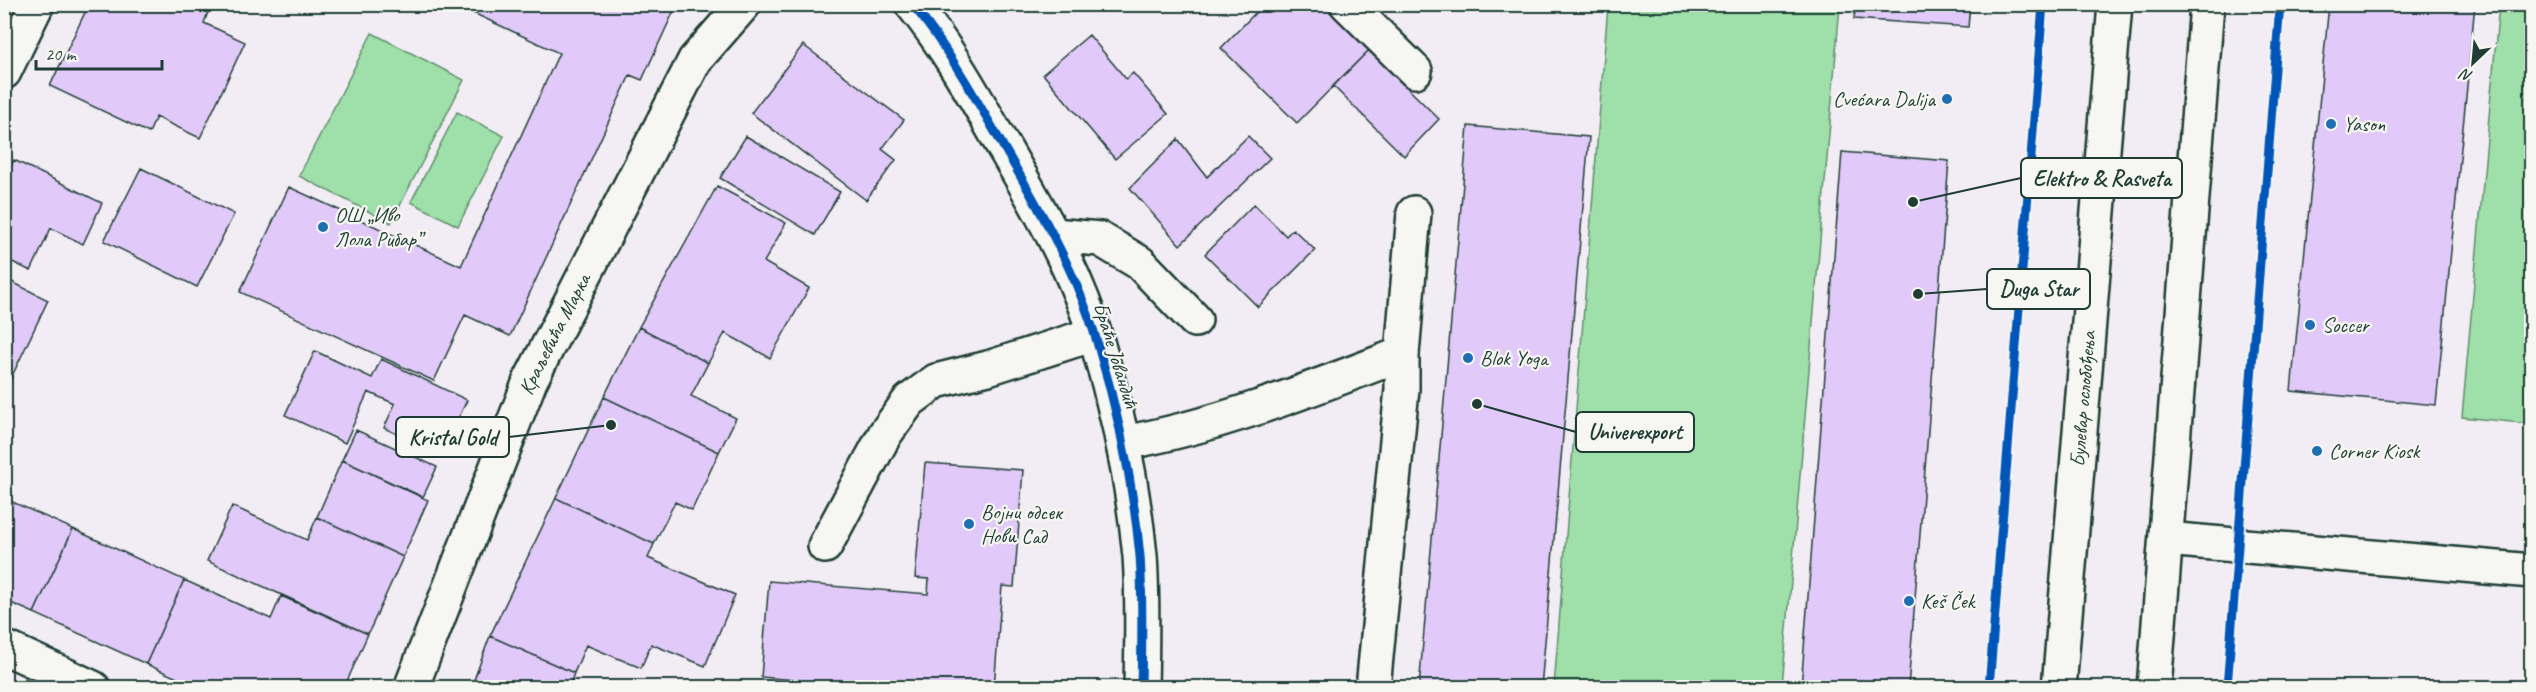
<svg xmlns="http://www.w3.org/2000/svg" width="2536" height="692" viewBox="0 0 2536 692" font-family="Caveat,sans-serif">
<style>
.green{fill:#9fdfa9;stroke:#5f8e6e;stroke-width:1.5}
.building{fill:#e1cafa;stroke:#1f3d34;stroke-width:1.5}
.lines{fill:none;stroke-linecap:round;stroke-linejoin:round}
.minor-casing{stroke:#1f3d34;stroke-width:38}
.major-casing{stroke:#1f3d34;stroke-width:38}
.minor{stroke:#f6f6f2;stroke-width:33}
.major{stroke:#f6f6f2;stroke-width:33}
.cycleway-casing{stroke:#f6f6f2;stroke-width:13}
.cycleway{stroke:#0057b8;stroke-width:9}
.poi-dot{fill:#1f6fb2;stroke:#f6f6f2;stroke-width:2}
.labels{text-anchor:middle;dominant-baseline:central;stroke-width:4.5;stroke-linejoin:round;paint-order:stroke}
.poi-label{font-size:21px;fill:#1f3d34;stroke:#f6f6f2;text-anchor:start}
.street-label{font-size:21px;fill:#1f3d34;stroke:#f6f6f2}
.leader{fill:none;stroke:#1f3d34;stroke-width:2}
.callout-dot{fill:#1f3d34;stroke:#f6f6f2;stroke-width:2}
.callout{fill:#f6f6f2;stroke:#1f3d34;stroke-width:2}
.callout-label{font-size:22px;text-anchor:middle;font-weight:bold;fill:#1f3d34}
</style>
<rect width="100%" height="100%" fill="#f2edf4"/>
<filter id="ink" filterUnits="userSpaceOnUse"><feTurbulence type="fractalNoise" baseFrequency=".0167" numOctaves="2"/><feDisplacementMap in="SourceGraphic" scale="12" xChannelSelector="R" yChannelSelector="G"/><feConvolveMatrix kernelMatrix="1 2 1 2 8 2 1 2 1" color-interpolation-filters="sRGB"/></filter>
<g filter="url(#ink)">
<path class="green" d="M1608,5h232l-58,682h-228z
M2499,5h32v419l-69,-7z
M372,33l92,47 -73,143 -92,-47z
M457,112l47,24 -46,90 -47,-24z"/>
<path class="building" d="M89,4h122l-7,19 41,19 -45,96 -44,-21 -7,16 -99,-47z
M454,4h223l-35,76 -12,-5 -120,261 -45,-21 -31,66 -194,-89 49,-105 172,79 98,-213z
M1264,4h60l45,46 -72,73 -76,-75z
M1856,4h114l-2,23 -114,-8z
M2329,4h146l-39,401 -145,-14z
M1089,35l37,44 7,-6 35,41 -53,45 -72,-85z
M803,45l101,75 -22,29 14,11 -30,40 -115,-87z
M1369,50l70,69 -35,37 -71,-70z
M1468,126l121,11 -48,551h-122z
M746,136l94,56 -25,43 -95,-57z
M1248,136l22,22 -90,87 -50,-57 48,-49 29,38z
M1842,152l107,9 -41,527h-107z
M14,160l88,43 -19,41 -32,-16 -20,43 -27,-13v-79z
M141,168l93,46 -37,73 -93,-46z
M717,186l69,37 -22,39 45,26 -39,70 -45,-25 -17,30 -69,-36z
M1254,204l32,32 7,-7 22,21 -57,57 -53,-53z
M4,278l44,22 -44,93z
M639,327l69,36 -17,33 45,22 -17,34 -115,-55z
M315,351l57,27 9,-19 86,41 -26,55 -57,-27 11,-24 -27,-12 -23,51 -60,-28z
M604,397l115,55 -27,58 -17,-8 -21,42 -98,-46z
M356,430l81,37 -14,30 -81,-37z
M342,460l86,40 -25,57 -86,-40z
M925,463l98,7 -9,117 -12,-1 -8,102h-109l-124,-11 8,-96 159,13 1,-15 -14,-1z
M556,498l98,46 -6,14 87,37 -30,71 -54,-22 -10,24 -55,-23 -12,28 -84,-37z
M8,500l65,29 -39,84 -30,-13v-91z
M232,506l75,34 10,-23 86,40 -35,77 -161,-73z
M73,529l111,51 -38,84 -112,-51z
M184,580l87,39 10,-23 87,38 -24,54h-145l-53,-24z
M490,636l84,37 -5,15h-98z"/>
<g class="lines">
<defs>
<g id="minor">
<path d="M912,4c36,44 63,93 91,142 36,62 74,127 94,196 21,69 36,142 43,214 3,43 2,88 1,132"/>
<path d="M1347,4l68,67"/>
<path d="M4,72l33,-68"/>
<path d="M1053,235l47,4 40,24 55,57"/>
<path d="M1123,443c96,-17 188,-54 279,-89"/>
<path d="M2166,539l366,32"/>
<path d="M825,546l60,-112 24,-33 27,-20 52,-13 106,-34"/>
<path d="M4,647l89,41"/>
<path id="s1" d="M411,688l119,-307 165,-321 49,-56"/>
<path d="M1373,688l29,-299v-35l12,-141"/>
</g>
<g id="major">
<path id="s2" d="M2059,688l56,-684"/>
<path d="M2154,688l53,-684"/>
</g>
</defs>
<use href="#minor" class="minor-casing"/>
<use href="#major" class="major-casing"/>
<use href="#minor" class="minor"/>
<use href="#major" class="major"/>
<defs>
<path id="cycleway" d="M912,4c36,44 63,93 91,142 36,62 74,127 94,196 21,69 36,142 43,214 3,43 2,88 1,132
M1989,688l54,-684
M2227,688l53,-684"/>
</defs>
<use href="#cycleway" class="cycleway-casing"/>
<use href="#cycleway" class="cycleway"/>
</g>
</g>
<g class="poi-dot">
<circle cx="1947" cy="99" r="6"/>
<circle cx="2331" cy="124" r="6"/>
<circle cx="323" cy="227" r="6"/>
<circle cx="2310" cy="325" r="6"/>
<circle cx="1468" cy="358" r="6"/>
<circle cx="2317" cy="451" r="6"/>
<circle cx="969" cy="524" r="6"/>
<circle cx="1909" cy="601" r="6"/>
</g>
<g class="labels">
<g class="poi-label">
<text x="1935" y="99" text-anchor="end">Cvećara Dalija</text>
<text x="2343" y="124">Yason</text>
<text x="335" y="215">ОШ „Иво<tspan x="335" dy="24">Лола Рибар”</tspan></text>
<text x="2322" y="325">Soccer</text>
<text x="1480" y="358">Blok Yoga</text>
<text x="2329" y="451">Corner Kiosk</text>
<text x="981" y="512">Војни одсек<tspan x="981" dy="24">Нови Сад</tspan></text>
<text x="1921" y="601">Keš Ček</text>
</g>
<g class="street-label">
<text stroke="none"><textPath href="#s1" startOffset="382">Краљевића Марка</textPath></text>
<text transform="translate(1116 355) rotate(73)">Браће Јовандић</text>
<text stroke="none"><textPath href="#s2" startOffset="290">Булевар ослобођења</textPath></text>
</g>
</g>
<path class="leader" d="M1913 202L2021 178M1918 294L1987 289M1477 404L1576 432M611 425L509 437"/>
<g class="callout-dot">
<circle cx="1913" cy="202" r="6"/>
<circle cx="1918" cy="294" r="6"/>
<circle cx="1477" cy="404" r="6"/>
<circle cx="611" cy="425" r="6"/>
</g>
<g class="callout">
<rect x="2021" y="158" width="161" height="40" rx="6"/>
<rect x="1987" y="269" width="103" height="40" rx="6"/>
<rect x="1576" y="412" width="118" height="40" rx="6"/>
<rect x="396" y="417" width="113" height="40" rx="6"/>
</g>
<g class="callout-label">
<text x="2102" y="186">Elektro &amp; Rasveta</text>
<text x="2039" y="296">Duga Star</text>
<text x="1635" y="439">Univerexport</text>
<text x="453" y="445">Kristal Gold</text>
</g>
<rect width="2536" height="692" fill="none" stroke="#f6f6f2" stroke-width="24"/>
<rect x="12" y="12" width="2512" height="668" fill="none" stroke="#1f3d34" stroke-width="2" filter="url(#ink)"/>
<g transform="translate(2473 63) rotate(206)" stroke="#f6f6f2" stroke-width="4.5" paint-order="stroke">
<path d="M0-4.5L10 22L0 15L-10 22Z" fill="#1f3d34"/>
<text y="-9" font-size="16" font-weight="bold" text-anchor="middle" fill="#1f3d34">N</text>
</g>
<path d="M36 60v9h126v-9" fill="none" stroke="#1f3d34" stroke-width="3"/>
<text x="45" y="60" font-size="18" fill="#1f3d34" stroke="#f6f6f2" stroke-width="4.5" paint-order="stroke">20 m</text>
</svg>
